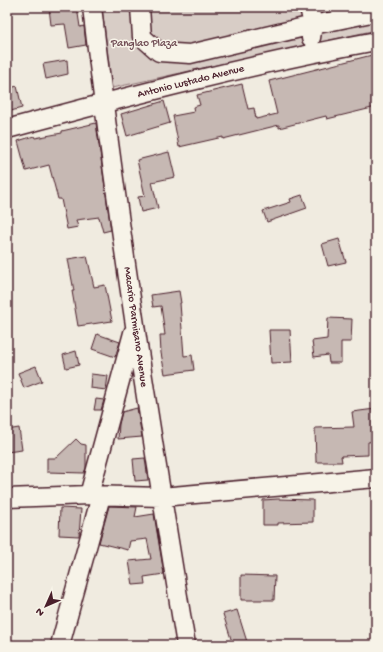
<svg xmlns="http://www.w3.org/2000/svg" width="383" height="652" viewBox="0 0 383 652" font-family="'Gochi Hand',sans-serif">
<style>
.green{fill:#d8cdc6;stroke:#917678}
.building{fill:#c6b8b3;stroke:#4a1f2b}
.lines{fill:none;stroke-linecap:round;stroke-linejoin:round}
.minor-casing{stroke:#4a1f2b;stroke-width:21}
.minor{stroke:#f7f3e8;stroke-width:18}
.labels{text-anchor:middle;dominant-baseline:central;stroke-width:3;stroke-linejoin:round;paint-order:stroke}
.park-label{font-size:11px;fill:#6e4a52;stroke:#f7f3e8}
.street-label{font-size:11px;fill:#4a1f2b;stroke:#f7f3e8}
</style>
<rect width="100%" height="100%" fill="#f0ebe0"/>
<filter id="ink" filterUnits="userSpaceOnUse"><feTurbulence type="fractalNoise" baseFrequency=".025" numOctaves="2"/><feDisplacementMap in="SourceGraphic" scale="8" xChannelSelector="R" yChannelSelector="G"/><feConvolveMatrix kernelMatrix="1 2 1 2 8 2 1 2 1" color-interpolation-filters="sRGB"/></filter>
<g filter="url(#ink)">
<path class="green" d="M102,7h274v23l-264,58z"/>
<path class="building" d="M56,7h21l3,20 4,-1 2,19 -17,3 -4,-24 -14,1 -2,-17z
M376,54v53l-49,12 -1,-3 -47,12v-3l-56,14v-2l-44,10 -6,-31 21,-4 -1,-5 7,-2 -3,-10 45,-11 6,25 6,-1 2,11 21,-5 -8,-33z
M67,60l1,14 -22,5 -3,-15z
M17,86l5,22 -15,4v-23z
M164,101l6,22 -43,13 -6,-22z
M96,123l15,107 -8,2 -4,-15 -23,3 2,7 -11,2 -6,-30h-3l-9,-34 -23,6 -8,-30 16,-5 1,2 27,-5v-2z
M169,152l6,25 -23,5 6,26 -17,4 -3,-15 7,-1 -8,-36z
M302,195l5,13 -40,14 -4,-11 28,-9 -1,-3z
M339,239l7,23 -18,4 -6,-22z
M87,256l7,31 11,-2 7,36 -34,5 -6,-35h2l-6,-32z
M179,291l2,12h-1l4,53 8,-1 2,15 -29,4 -4,-21 -1,-18h5l-4,-29 -8,1 -2,-12z
M328,318l24,1 -1,23h-10v21h-12l-1,-8 -14,2 -2,-16 15,-2z
M269,330h21l2,32 -21,1z
M97,334l23,8 -5,15 -23,-8z
M76,351l3,14 -13,3 -3,-13z
M36,366l6,15 -18,7 -6,-15z
M91,374l17,2 -2,14 -16,-2z
M96,399l8,1 -3,10h-7z
M137,408l5,29 -24,2 1,-15 3,-12z
M375,409l1,32 -8,1v13l-27,1 1,6h-26l-1,-34 39,-1 -2,-15z
M19,428l3,22 -15,2v-22z
M76,439l5,5 5,1v23l-2,5 -37,-1v-14h9z
M145,458l3,22 -13,1 -2,-22z
M278,499l35,1v22l-35,1v2h-15v-25z
M109,506l28,1 -2,10 19,-3 10,60 -20,3 1,7 -12,1 -4,-24 22,-2 -4,-20 -17,2 -2,9 -29,-7z
M60,508l21,1 -2,27 -20,-1z
M241,575l34,1 -1,24h-33z
M237,610l11,35h-15l-10,-31z"/>
<g class="lines">
<defs>
<path id="minor" d="M92,7c25,214 59,426 94,638
M140,7l2,30 17,15 31,2 123,-29 63,-13
M309,7l4,18 -2,13
M7,129c122,-33 245,-65 369,-88
M133,333l-44,162 72,2 215,-19
M7,498l82,-3
M60,645l41,-149"/>
</defs>
<use href="#minor" class="minor-casing"/>
<use href="#minor" class="minor"/>
</g>
</g>
<g class="labels">
<g class="park-label">
<text x="144" y="44">Panglao Plaza</text>
</g>
<g class="street-label">
<text transform="translate(191 82) rotate(-14)">Antonio Lustado Avenue</text>
<text transform="translate(135 327) rotate(82)">Macario Parmisano Avenue</text>
</g>
</g>
<rect width="383" height="652" fill="none" stroke="#f7f3e8" stroke-width="24"/>
<rect x="12" y="12" width="359" height="628" fill="none" stroke="#4a1f2b" stroke-width="1.5" filter="url(#ink)"/>
<g transform="translate(46 606) rotate(225)" stroke="#f7f3e8" stroke-width="3" paint-order="stroke">
<path d="M0-3L7 15L0 10L-7 15Z" fill="#4a1f2b"/>
<text y="-6" font-size="11" font-weight="bold" text-anchor="middle" fill="#4a1f2b">N</text>
</g>
</svg>
